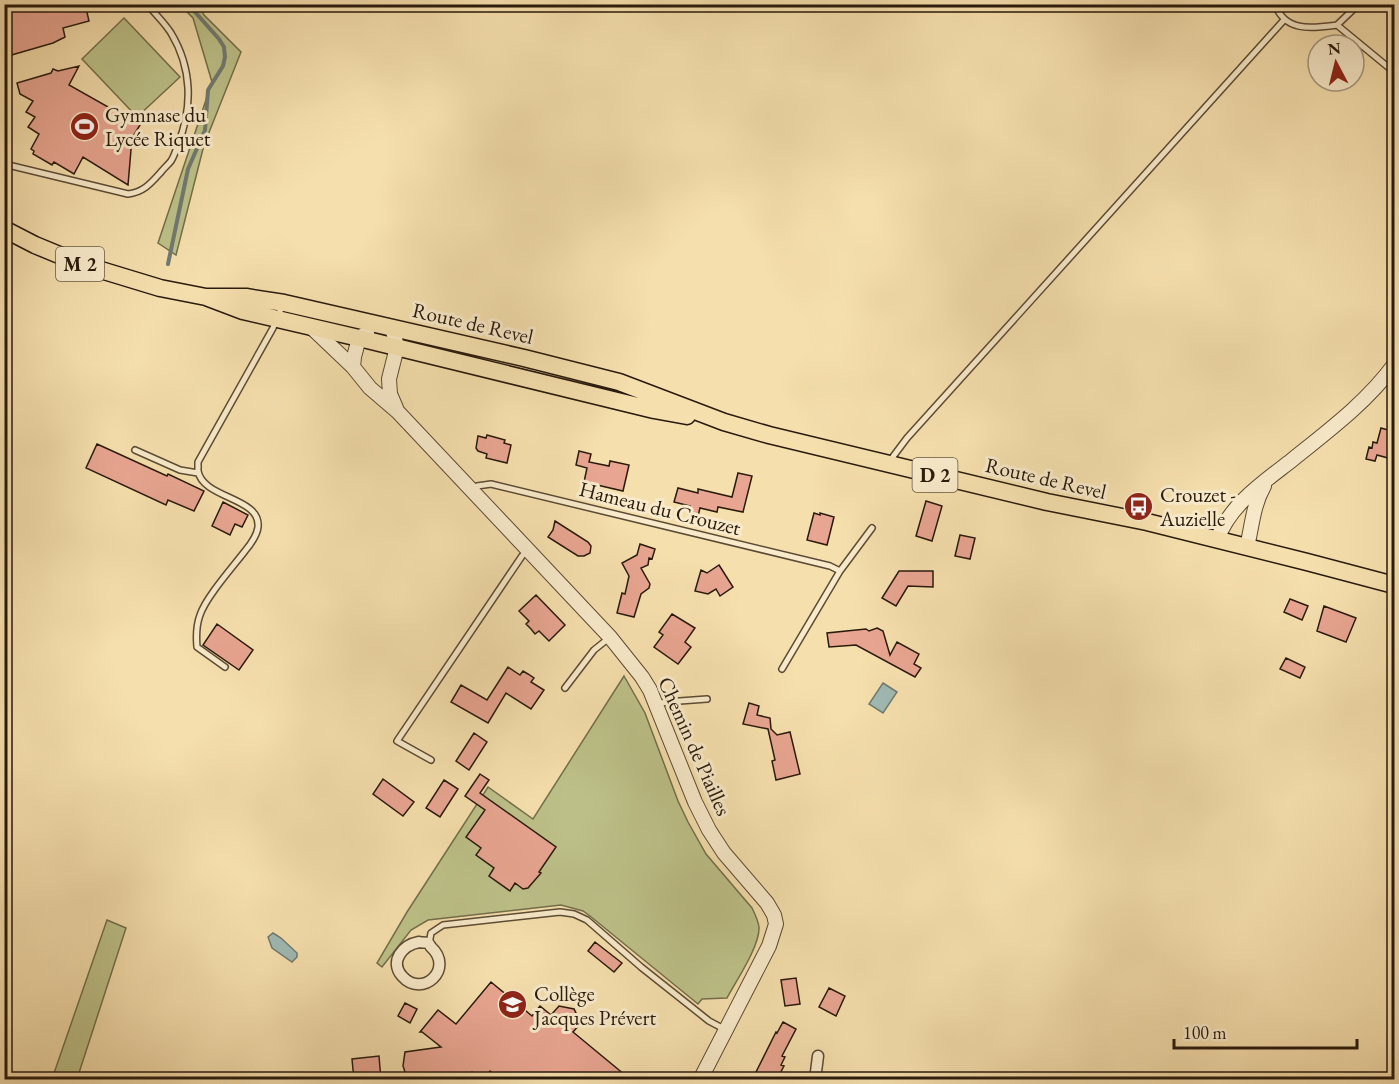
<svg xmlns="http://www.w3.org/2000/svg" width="1399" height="1084" viewBox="0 0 1399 1084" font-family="'EB Garamond',serif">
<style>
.green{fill:#bdc189;stroke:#736e4a;stroke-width:1.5}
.water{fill:#9fbab4;stroke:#707a71;stroke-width:1.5}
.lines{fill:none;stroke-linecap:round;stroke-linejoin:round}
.stream{stroke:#707a71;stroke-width:4}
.building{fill:#e8a591;stroke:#291a0c;stroke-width:1.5}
.service-casing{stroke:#5c4b34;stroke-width:8}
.minor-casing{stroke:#5c4b34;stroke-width:13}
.tertiary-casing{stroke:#5c4b34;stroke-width:16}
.primary-casing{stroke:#291a0c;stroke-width:19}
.service{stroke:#f8eaca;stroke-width:5}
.minor{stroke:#f8eaca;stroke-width:10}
.tertiary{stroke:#f8eaca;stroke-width:14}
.primary{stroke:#f5dfad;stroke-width:16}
.labels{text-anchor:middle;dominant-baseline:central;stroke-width:6;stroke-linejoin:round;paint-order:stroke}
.shield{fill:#f8eaca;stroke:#675845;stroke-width:1.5}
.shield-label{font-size:20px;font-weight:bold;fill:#291a0c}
.poi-label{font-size:21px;fill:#291a0c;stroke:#f8eaca;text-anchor:start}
.street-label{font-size:21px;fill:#291a0c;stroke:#f8eaca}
</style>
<rect width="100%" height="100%" fill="#f5dfad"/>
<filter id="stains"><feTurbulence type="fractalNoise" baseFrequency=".00333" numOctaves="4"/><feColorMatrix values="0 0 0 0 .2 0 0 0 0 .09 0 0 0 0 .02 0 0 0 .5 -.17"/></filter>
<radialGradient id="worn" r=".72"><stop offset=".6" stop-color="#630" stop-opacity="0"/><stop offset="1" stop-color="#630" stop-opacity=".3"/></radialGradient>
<path class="green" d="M180,5h19l5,10 37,37 -37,93 -28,110 -18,-12 54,-161 -19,-64z
M124,18l56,59 -43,40 -55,-58z
M624,676l21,37 33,88 10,21 18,32 46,54c3,6 6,12 7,19 1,19 -23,54 -32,71l-25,1 -4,5 -108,-88 -7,-5 -22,-6 -133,15 -17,10 -29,37 -5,-4 30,-51 81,-125 45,32z
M107,920l19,8 -49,151h-25z"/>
<path class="water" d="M883,683l14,9 -14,21 -14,-9z
M273,933l8,5 16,15v4l-5,5 -20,-14 -4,-11z"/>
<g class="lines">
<path class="stream" d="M168,264l20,-95 17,-39 3,-40 15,-24 2,-9 -1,-10 -5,-8 -24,-27 -10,-8"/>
</g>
<path class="building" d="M24,4h33l1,3 11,-3h16l4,17 -26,7 2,9 -12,6 -45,13 -4,-12v-30l21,-6z
M79,66l-10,19 71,40 -8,13 -4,47 -45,-28 -9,17 -20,-12 -2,3 -19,-11 1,-3 -3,-2 8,-15 -11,-7 7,-10 -9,-5 7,-11 -13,-7 -3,-11 34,-10 2,-4 5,2z
M1381,428l14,4v28l-18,-5 -2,6 -9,-2 3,-12 3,1 1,-6 4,1z
M487,435l18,5 -1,3 7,2 -4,18 -21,-5 1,-4 -9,-3 -2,-3 2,-12 8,2z
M97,444l70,32 1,-2 36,17 -10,20 -26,-11 -2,5 -80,-37z
M579,451l12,3 -2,8 20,4 1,-5 19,4 -6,26 -39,-9 3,-14 -11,-3z
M738,473l14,3 -9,36 -25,-5 -1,5 -17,-4 -2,8 -10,-2 2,-8 -16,-4 4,-14 20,5v-4l34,8z
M926,501l16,5 -10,35 -16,-5z
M223,502l25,13 -6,12 -7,-3 -5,11 -18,-9z
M814,513l6,2v-2l14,4 -7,28 -20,-5z
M555,521l33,21 3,4 -1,7 -6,3h-6l-30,-19 5,-7z
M960,535l15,3 -5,21 -15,-3z
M640,544l15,5 -3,10 -3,-1 -1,7 -7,3 9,16 -1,4 -8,6 -7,23 -17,-4 5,-20 3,1 4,-18 -7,-13 15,-8z
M719,565l14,22 -13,9 -4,-7 -8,5 -13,-3 6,-21 6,3z
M899,571h34v16l-25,-1 -12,20 -14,-8z
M536,595l29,30 -16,16 -10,-10 -4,3 -4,-5 -5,-5 3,-3 -10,-10z
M1290,599l18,7 -6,14 -18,-8z
M1324,606l32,12 -10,24 -29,-11z
M672,614l23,14 -10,14 6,5 -13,17 -24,-17 9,-12 -4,-3z
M217,624l36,26 -14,20 -36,-25z
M877,628l6,3 7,24 7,-13 22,12 -5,10 7,4 -6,9 -59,-32 -27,2 -2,-14 39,-4 3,2z
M1286,658l19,9 -5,11 -20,-9z
M508,667l12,8 3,-4 5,3 6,4 -3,4 13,8 -13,19 -25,-16 -18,30 -37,-21 10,-17 26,15z
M749,703l10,3 -2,9 13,3 1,11 6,6 13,-3 10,42 -24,6 -4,-19 3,-1 -7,-31 -25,-5z
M474,733l13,9 -18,28 -13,-9z
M480,774l9,6 -9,13 76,54 -17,25 2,1 -13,15 -5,1 -8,-6 -5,8 -21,-15 5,-8 -18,-13 5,-7 -15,-11 19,-27 -20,-14z
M383,779l31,23 -11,14 -30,-22z
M444,780l14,9 -18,28 -14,-9z
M595,942l27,21 -8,9 -26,-21z
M796,978l4,26 -15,2 -4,-26z
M491,982l41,34 8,-10 11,9 8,-9 15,3 7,14 -8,9 58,48h-130l-11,-9 -7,9 -11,-8 -6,8h-4l-8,-7 -47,5 -4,-12 2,-14 36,-5 -19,-15h-2l18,-22 18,14z
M829,988l16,8 -9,20 -17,-9z
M405,1003l12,6 -7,14 -12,-7z
M783,1022l13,7 -14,27 3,1 -4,8 3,1 -7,13 -6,-3 -3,4h-16l24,-48 1,1z
M379,1056l2,24h-27l-2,-21z"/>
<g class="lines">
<defs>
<path id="service" d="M1275,4c10,29 38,24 62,21l57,47
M1337,25l22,-21
M4,164l124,30c16,-2 23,-11 33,-22 3,-4 7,-7 10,-11 3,-4 5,-11 7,-17 15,-37 14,-76 -7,-111 -7,-11 -16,-19 -24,-29
M135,450l45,20 18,3
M889,462l18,-24 377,-418
M473,488l4,-2 14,-2 339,82 10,5 -58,98
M840,571l32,-43
M225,667l-28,-20c-1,-11 -1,-21 3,-32 6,-18 32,-47 45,-64 5,-6 12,-15 13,-24 3,-30 -55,-28 -60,-56 0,-3 0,-6 0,-9l75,-134 10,-24
M565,688l29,-38 15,-12
M658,704l8,-2 41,-3
M431,760l-34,-19 125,-185 5,-6
M429,944l2,-11 12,-8 117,-13 14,2 13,6 54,47 68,54 15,8"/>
<path id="minor" d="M419,942c3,1 6,0 9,1 2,1 2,3 3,4 24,22 -9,52 -29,29 -13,-15 1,-31 17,-34z
M815,1080l3,-24"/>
<path id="tertiary" d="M311,327l42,40 17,21 28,24 212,225 32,40 8,13 45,112 14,28 15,23 43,50 7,12 2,9 -7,22 -69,134
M392,327l5,20 -8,32 1,15 6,14
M353,367l1,-10 5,-19 8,-5
M1217,540c13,-36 47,-58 75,-80 36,-29 75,-58 102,-95
M1247,547c5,-21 6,-42 17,-61"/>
<path id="primary" d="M4,229l31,16 46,19 79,24 46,9 37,14 116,27 295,72 33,6
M206,297h40l38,6 240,55 95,24 105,40 45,13 278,67 100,20 160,40 87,23"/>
</defs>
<use href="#service" class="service-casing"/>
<use href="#minor" class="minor-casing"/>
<use href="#tertiary" class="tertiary-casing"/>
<use href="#primary" class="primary-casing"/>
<use href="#service" class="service"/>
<use href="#minor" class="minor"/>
<use href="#tertiary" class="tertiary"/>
<use href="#primary" class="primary"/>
</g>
<defs>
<symbol id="stadium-disc" viewBox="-11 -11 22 22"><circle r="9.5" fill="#8f2418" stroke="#f8eaca"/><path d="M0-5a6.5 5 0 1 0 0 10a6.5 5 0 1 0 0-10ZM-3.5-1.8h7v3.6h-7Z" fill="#fff"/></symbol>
<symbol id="bus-disc" viewBox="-11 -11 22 22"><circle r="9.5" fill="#8f2418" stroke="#f8eaca"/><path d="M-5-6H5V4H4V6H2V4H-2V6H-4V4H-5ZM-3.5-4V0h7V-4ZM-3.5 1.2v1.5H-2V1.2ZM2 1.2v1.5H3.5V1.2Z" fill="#fff"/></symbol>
<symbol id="school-disc" viewBox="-11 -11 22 22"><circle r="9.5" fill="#8f2418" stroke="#f8eaca"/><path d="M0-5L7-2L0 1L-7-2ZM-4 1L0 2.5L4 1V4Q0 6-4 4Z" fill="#fff"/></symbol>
</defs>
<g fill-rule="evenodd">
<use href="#stadium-disc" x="68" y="110" width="33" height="33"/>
<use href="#bus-disc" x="1122" y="490" width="33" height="33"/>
<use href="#school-disc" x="496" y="988" width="33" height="33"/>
</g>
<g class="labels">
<g class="shield">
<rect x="56" y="247" width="48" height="34" rx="4.5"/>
<rect x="912.5" y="458" width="45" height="34" rx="4.5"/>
</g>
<g class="shield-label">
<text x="80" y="264">M 2</text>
<text x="935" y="475">D 2</text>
</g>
<g class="poi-label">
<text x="105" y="114">Gymnase du<tspan x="105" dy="24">Lycée Riquet</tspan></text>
<text x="1160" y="494">Crouzet -<tspan x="1160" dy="24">Auzielle</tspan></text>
<text x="534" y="993">Collège<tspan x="534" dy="24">Jacques Prévert</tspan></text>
</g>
<g class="street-label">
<text transform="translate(473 323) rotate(13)">Route de Revel</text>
<text transform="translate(1046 478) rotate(13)">Route de Revel</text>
<text transform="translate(660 508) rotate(14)">Hameau du Crouzet</text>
<text transform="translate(695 746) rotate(66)">Chemin de Piailles</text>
</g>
</g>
<rect width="1399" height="1084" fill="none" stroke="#f5dfad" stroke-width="24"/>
<rect x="6" y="6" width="1387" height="1072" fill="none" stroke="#291a0c" stroke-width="3"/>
<rect x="12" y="12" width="1375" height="1060" fill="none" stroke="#291a0c" stroke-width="1.5"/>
<g transform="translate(1336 63) rotate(353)"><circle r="28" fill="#f8eaca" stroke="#a5977e" stroke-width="1.5"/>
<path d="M0-4.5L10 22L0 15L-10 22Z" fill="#8f2418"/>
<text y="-9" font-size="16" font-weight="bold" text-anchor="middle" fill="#291a0c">N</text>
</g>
<path d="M1174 1039v9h183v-9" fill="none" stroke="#291a0c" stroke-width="3"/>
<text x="1183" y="1039" font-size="18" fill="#291a0c" stroke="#f8eaca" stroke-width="4.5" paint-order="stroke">100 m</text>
<rect width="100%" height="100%" filter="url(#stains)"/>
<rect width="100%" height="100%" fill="url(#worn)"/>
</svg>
